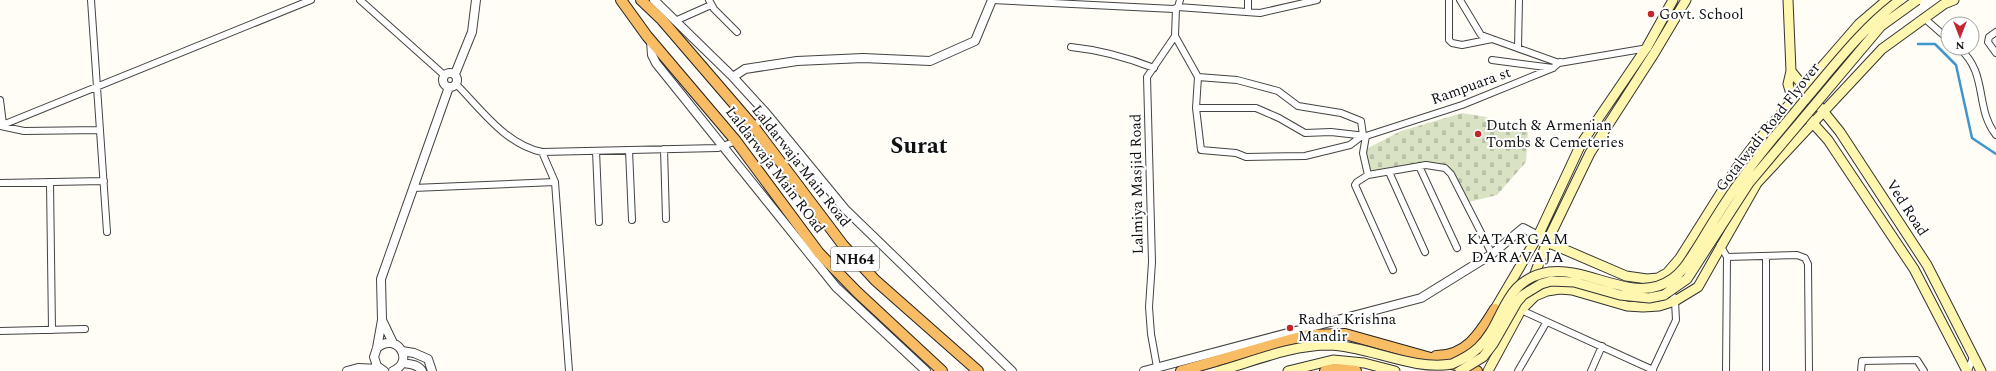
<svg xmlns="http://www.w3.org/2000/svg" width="1996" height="371" viewBox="0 0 1996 371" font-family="Spectral,serif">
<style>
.cemetery{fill:url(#cemetery-stones)}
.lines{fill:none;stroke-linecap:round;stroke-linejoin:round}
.stream{stroke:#3f96cf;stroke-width:2.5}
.minor-casing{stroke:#444;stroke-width:8}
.tertiary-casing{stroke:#444;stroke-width:10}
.secondary-casing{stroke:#333;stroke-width:11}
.trunk-casing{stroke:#222;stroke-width:12}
.minor{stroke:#fff;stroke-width:6}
.tertiary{stroke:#fff;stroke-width:8}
.secondary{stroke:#fff6b0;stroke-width:9}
.trunk{stroke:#f7bc64;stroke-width:10}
.secondary-bridge-casing{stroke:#333;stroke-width:11;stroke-linecap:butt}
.secondary-bridge{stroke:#fff6b0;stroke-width:9}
.poi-dot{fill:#c4262e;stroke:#fff;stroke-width:1.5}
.labels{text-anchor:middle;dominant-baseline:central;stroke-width:4;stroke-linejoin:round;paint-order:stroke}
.shield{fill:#fff;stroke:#585858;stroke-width:1}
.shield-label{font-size:14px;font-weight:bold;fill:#111}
.poi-label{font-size:15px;fill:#111;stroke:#fff;text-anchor:start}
.street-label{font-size:15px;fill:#111;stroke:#fff}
.neighbourhood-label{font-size:16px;letter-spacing:1px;fill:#111;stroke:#fff}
.town-label{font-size:23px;font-weight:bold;fill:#111;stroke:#fff}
</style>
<defs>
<pattern id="cemetery-stones" width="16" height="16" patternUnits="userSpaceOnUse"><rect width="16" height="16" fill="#d9e3c4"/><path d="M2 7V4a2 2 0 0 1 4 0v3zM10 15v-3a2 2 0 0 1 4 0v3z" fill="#b9c2a7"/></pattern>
</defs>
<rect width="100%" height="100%" fill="#fffdf5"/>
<path class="cemetery" d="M1462,113l24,4 21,10 21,5 -2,30 -29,33 -28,7 -17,-29 -26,-9 -56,9 -4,-24 35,-18z"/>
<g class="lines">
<path class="stream" d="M1918,44h17l21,21 16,73 24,16"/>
<defs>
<path id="minor" d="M91,0l16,232
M360,0l84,75
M709,0l5,9 23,23
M992,0l182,9 4,-2 2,-7
M1449,0v40l3,3 10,2 30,-6
M1460,0l21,35 78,28 89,-15
M1178,7l82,6 57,-13
M1248,12v-12
M1924,18l24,21
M675,21l36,-16
M1996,32l-7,5 -1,5 8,11
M1175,36l23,41 -2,31 5,42 35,3 10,4 59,-1 45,-11 13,-10 -2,-14 -20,-8 -43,-7 -20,-15 -41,-11 -39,-3
M1071,47c29,3 55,10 83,21
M1518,48l1,-48
M1959,48c30,26 15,59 37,87
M1492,60l61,8
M456,84c25,25 50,61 86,68l176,-4 18,-7
M0,100l3,24
M1196,108h60l23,10 26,15 26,-1 35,4 96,-31 91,-37 7,-6
M0,126l311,-126
M0,126l24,5 76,-1
M754,127l12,-14
M1366,136l-3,17 5,22 58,-10 19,3 6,6 41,80
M664,149l2,70
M629,150l3,70
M596,151l3,71
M542,152l13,30
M1419,166l38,82
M1389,172l36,80
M1368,175l-11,7 -2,3 38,85
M50,182l2,148
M0,183l104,-2
M413,188l142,-6 14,189
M1720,245l7,12 -1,114
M1766,256v115
M1727,257l70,-2 8,3 3,6 1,107
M1521,310l132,60
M0,331l85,-2
M1157,367l-6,-33 -2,-27 3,-45 -5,-185 28,-41 1,-28
M1518,371l28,-48
M1591,371l11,-25
M1652,371l24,-51 -1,-19 -6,-14
M1861,371l1,-10 55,-1 7,11
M1968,371l5,-14"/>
<path id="tertiary" d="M654,0l79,77 33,36 79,96 167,162
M651,41l1,14 4,8 180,224 90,84
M443 80a7 7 0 1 1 14 0a7 7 0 1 1-14 0Z
M455,74l17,-42 4,-32
M733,77l12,-8 52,-8 66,-3 67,3 45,-20 17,-41
M382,320l11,23
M377,348c19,-17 39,13 16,23
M402,351l12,2 14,6 4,12
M402,363c7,1 16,1 20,8
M347,371l11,-3 22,1
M384,371l-7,-5 -3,-9 3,-9 5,-28 -1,-41 68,-192
M1144,371l277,-73 71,-44 31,-26 15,8"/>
<path id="secondary" d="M1788,0l3,71 -3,13 5,17 35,39 86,129 53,102
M1791,71l49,61 87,133 54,106
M1538,236l9,6 79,34 21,3 11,-1 9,-5 13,-15 56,-89 18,-24 105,-121 28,-24
M1521,310l14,-14 12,-5 13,-2 12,1 55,16 16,1 16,-1 16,-5 23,-14 59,-104 125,-134 62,-45 10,-4
M1492,314l46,-78 43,-92 66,-97 26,-47
M1288,371l45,-11 31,3 31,8
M1488,371l33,-61 26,-68 43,-89 65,-101 31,-52"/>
<path id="trunk" d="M621,0l26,36 89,105 83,112 38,39 85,79
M641,0l21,20 92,107 89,118 32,35 103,91
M1436,356c31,0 44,-23 59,-47
M1181,371l126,-36 38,-1 132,37
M1325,371l11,-2 20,2"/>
</defs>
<use href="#minor" class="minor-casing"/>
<use href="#tertiary" class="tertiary-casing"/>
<use href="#secondary" class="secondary-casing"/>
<use href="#trunk" class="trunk-casing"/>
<use href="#minor" class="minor"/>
<use href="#tertiary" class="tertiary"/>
<use href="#secondary" class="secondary"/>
<use href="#trunk" class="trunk"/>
<defs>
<path id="secondary-bridge" d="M1219,371c35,-10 73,-26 110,-26 40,1 83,26 123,19 9,-4 19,-9 26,-16 28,-26 23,-68 71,-76 40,-6 86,34 123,7 12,-8 19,-22 27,-34 14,-23 28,-47 45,-69 18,-26 40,-50 60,-75 30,-35 58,-73 96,-101
M1460,371l23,-14 10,-13 24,-42 6,-7 18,-11 10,-3 23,1 46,13 29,3 15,-3 23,-16 62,-96 132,-157 36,-26"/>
</defs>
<use href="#secondary-bridge" class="secondary-bridge-casing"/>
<use href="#secondary-bridge" class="secondary-bridge"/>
</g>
<g class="poi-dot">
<circle cx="1651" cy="14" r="4"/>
<circle cx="1478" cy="134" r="4"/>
<circle cx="1290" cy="328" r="4"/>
</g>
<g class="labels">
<rect class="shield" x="831" y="247" width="48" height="24" rx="3"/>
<g class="shield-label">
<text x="855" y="259">NH64</text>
</g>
<g class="poi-label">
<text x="1659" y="14">Govt. School</text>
<text x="1486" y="125">Dutch &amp; Armenian<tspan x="1486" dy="17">Tombs &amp; Cemeteries</tspan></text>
<text x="1298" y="319">Radha Krishna<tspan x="1298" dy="17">Mandir</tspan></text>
</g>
<g class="street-label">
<text transform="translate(1471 86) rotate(-20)">Rampuara st</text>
<text transform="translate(1768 127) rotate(-52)">Gotalwadi Road Flyover</text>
<text transform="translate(801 166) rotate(52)">Laldarwaja Main Road</text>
<text transform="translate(775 170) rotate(53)">Laldarwaja Main ROad</text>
<text transform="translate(1137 184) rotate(-91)">Lalmiya Masjid Road</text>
<text transform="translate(1907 208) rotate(57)">Ved Road</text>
</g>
<g class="neighbourhood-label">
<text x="1518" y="239">KATARGAM<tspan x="1518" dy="18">DARAVAJA</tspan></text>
</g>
<g class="town-label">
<text x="919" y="146">Surat</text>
</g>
</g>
<g transform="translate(1960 36) rotate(180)"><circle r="19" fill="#ffffff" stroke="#a0a0a0"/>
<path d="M0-3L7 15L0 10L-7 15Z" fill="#c4262e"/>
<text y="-6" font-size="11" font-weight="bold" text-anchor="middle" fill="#111111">N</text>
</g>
</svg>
